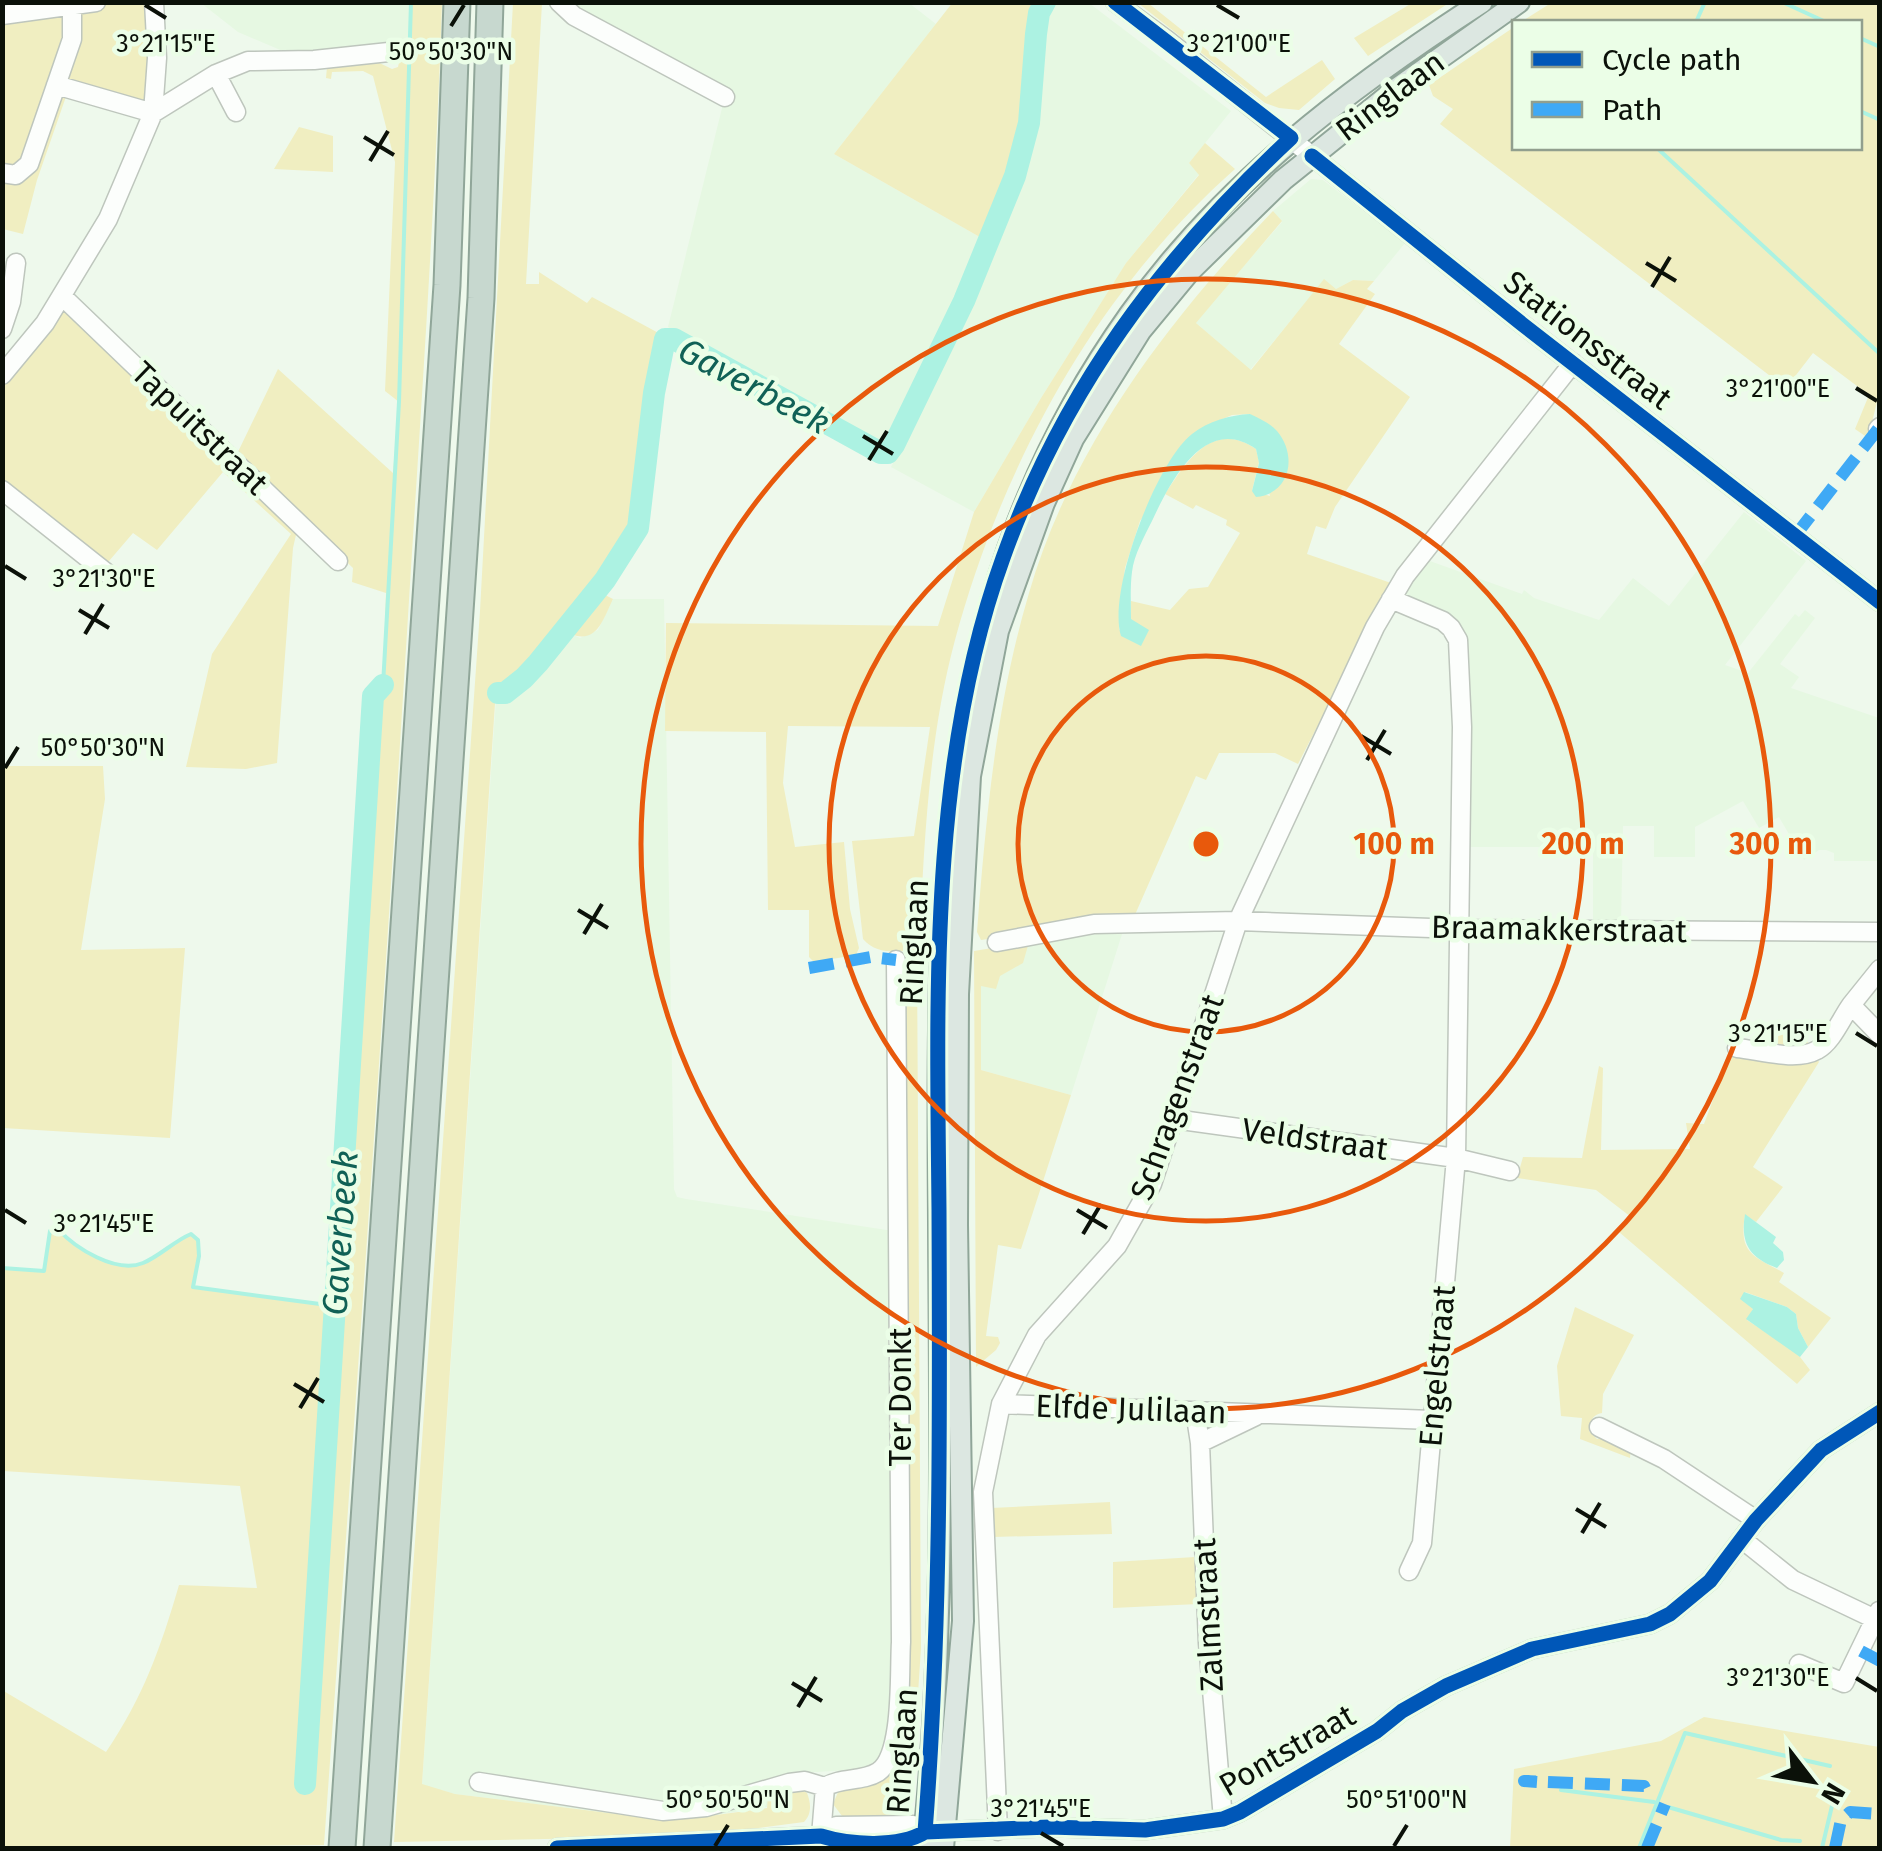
<svg xmlns="http://www.w3.org/2000/svg" width="1882" height="1851" viewBox="0 0 1882 1851" font-family="'Fira Sans',sans-serif">
<style>
.built{fill:#e6f8e2}
.green{fill:#f0eec1;fill-rule:evenodd}
.water{fill:#acf2e2}
.lines{fill:none;stroke-linecap:round;stroke-linejoin:round}
.stream{stroke:#acf2e2;stroke-width:4}
.river{stroke:#acf2e2;stroke-width:22}
.minor-casing{stroke:#bec6bd;stroke-width:21}
.major-casing{stroke:#90a699;stroke-width:24}
.highway-casing{stroke:#90a699;stroke-width:29}
.minor{stroke:#fcfefc;stroke-width:18}
.major{stroke:#dce7e1;stroke-width:20}
.highway{stroke:#c7d8cf;stroke-width:25}
.quiet{stroke:#3fa9f5;stroke-width:12;stroke-dasharray:25 12;stroke-linecap:butt}
.cycleway-casing{stroke:#ebfee7;stroke-width:21}
.cycleway{stroke:#0057b8;stroke-width:15}
.ticks{fill:none;stroke:#0b1109;stroke-width:4}
.ring{fill:none;stroke:#e8590c;stroke-width:5}
.labels{text-anchor:middle;dominant-baseline:central;stroke-width:9;stroke-linejoin:round;paint-order:stroke}
.street-label{font-size:32px;fill:#0b1109;stroke:#ebfee7}
.water-label{font-size:35px;font-style:italic;fill:#106156;stroke:#ebfee7}
.ticks-label{font-size:25px;text-anchor:middle;fill:#0b1109;stroke:#ebfee7;stroke-width:9;stroke-linejoin:round;paint-order:stroke}
.centre{fill:#e8590c;stroke:#ebfee7;stroke-width:5}
.ring-label{font-size:30px;text-anchor:middle;font-weight:bold;fill:#e8590c;stroke:#ebfee7;stroke-width:9;stroke-linejoin:round;paint-order:stroke}
</style>
<rect width="100%" height="100%" fill="#eef9ec"/>
<path class="built" d="M201,3h210l-1,48 -125,1 -47,-20z
M569,3h340l27,21 -102,130 151,86 -95,204 -11,2 -211,-119 55,-223z
M1056,3h33l142,108 -42,52 10,11 -73,89 -85,135 -67,114 -83,-45 73,-146 36,-80 34,-115 12,-103z
M1311,179l12,1 82,63 -31,38 -21,-1 -17,9 -12,-9 -74,90 -55,-48 87,-100 -9,-11z
M1744,512l62,49 -81,104 23,8 47,-59 4,3 6,-7 10,8 -35,46 19,13 -8,11 88,30v143h-45v-8l-8,-3h-7l-15,10 -25,-43 -20,11 -16,-27 -48,26v30h-41v-31h-31l-2,98 -28,1v-78h-126l-1,-204 -58,-45 -3,-7 22,-31 95,34 2,-4 10,8 65,22 34,-42 36,28z
M613,599h51l10,590 3,8 9,2 207,32v464l-5,55 -10,14 -12,5 -66,4 -2,15 -31,19 -73,11 -37,1 -202,-25 -33,-9 74,-1086 12,-1 20,-15 41,-50 11,5 18,-8z
M1123,931l-52,164 -90,-25v-85l18,-9 30,-34z"/>
<path class="green" d="M953,2l85,1c-13,37 -8,78 -15,117 -7,41 -23,80 -38,120l-151,-86z
M3,3h143l2,102 -78,-20 -33,95 -14,54 -20,-5z
M411,3h31c-7,210 -22,419 -35,629 -25,405 -54,809 -83,1213l-321,3 -1,-158 104,62c37,-54 55,-105 73,-167l78,3 -17,-102 -237,-15v-203l40,3 7,-40 8,-2c18,19 58,45 85,34 17,-7 31,-22 48,-29l7,6 1,16 -5,32 141,17 38,-609 10,-11 3,-92 -34,-11 1,-14 -117,-112 42,-87 115,104 6,-71 -14,-11 10,-229 -22,-86 -10,-5 -31,1 -1,7 -5,-1 1,-11 44,-8 21,10 6,-2 4,-19 8,2z
M513,3h29l-16,281h13v-12l48,31 5,-6 72,39 -11,24 -20,172 -44,65 -54,66 -27,21 -12,5 -74,1095 33,10 202,25 37,-1 73,-10 1,-11 30,-9 9,5c4,10 5,21 -3,29l-109,14 -301,6 86,-1231z
M1138,3h10l118,94 56,-37 13,19 -36,31 -20,-2 -14,-5z
M1412,3h37l-81,53 -14,-18z
M1551,3h328l1,387 -12,48 -13,-9 14,-34 -56,-42 -27,35 -346,-264 13,-15 -20,-13 -4,-11 85,-58v121h346v-126h-339z
M299,127l34,9v36l-59,-3z
M1205,143l30,26c-139,123 -232,294 -280,471 -27,100 -31,207 -36,310 -21,1 -41,6 -56,-11l-11,-98 62,-5 16,-109 -142,-1 -5,57 12,64 49,-5 6,67 9,39 -3,7 -42,7 -5,-5v-47h-41l-2,-178 -101,-1 1,-108 272,3 36,-114 67,-114 85,-135 73,-88 -10,-12z
M1273,211l9,10 -86,102 55,47 73,-91 12,10 17,-9 21,1 -7,8 8,5 -36,50 71,53 -75,110 -9,22 -10,-3 -9,28 84,29 -93,181 -23,-11h-56l-13,27 -10,-4 -62,141 -153,23 -4,-8c9,-115 19,-228 52,-339 42,-146 141,-275 244,-382zM1250,414l20,82 -18,-5 7,-29 -3,-13c-44,-30 -69,12 -91,45l28,15 3,-4 31,15 -1,5 14,8 -32,54 -19,2 -19,21 -39,-9v19l-12,10 6,-62 15,-47 71,-97 21,-9z
M64,304l234,222 -5,22 -16,215 -31,6 -60,-2 26,-113 79,-120 -68,-62 -66,78 -24,-17 -30,35 -100,-81v-104z
M601,593l12,6c-10,21 -17,47 -44,34z
M2,766h101l2,33 -24,151 104,-2 -15,190 -167,-10z
M1029,942l-6,21 -23,13 -4,13 -15,-3v84l90,25 -50,154 -23,-4 -12,91 12,1 2,6 -4,7 -20,17 -2,-416z
M917,956l4,692 -11,167 -3,3 -62,2 -12,-16 6,-14c15,-3 35,-3 47,-11 25,-17 19,-101 20,-130l-3,-689z
M1800,1029l19,33 -66,105 30,20 -27,35 -11,-7c-7,40 10,41 39,58l-5,9 52,36 -23,29 -10,-19 -2,-14 -9,-7 -42,-15 8,17 -6,11 50,33 13,17 -13,14 -178,-152 12,-15 -35,-27 -79,-12 6,-21 59,1 17,-92 4,2 -2,82 89,-1 -4,-26 18,1 27,-73z
M1575,1307l59,28 -31,59 -1,19c-9,1 -13,9 -13,18l8,8 15,-2 19,9 -1,12 -50,-19 2,-21 -21,-2 -4,-50z
M1110,1502l2,32 -119,3 -2,-29z
M1195,1557l3,47 -85,4v-46z
M1704,1717l175,30v101h-369l4,-79 147,-28z"/>
<path class="water" d="M1250,414c10,5 20,9 27,17 21,25 13,63 -21,66l-4,-6 7,-28 -3,-14c-51,-36 -86,33 -104,72 -8,16 -18,34 -20,51 -2,15 -1,32 -1,47l18,11 -8,16 -20,-10c-14,-44 35,-174 71,-202 16,-13 39,-19 58,-20z
M1745,1214l31,23 -3,6 10,9 1,8 -7,8c-27,-10 -37,-24 -32,-54z
M1744,1292l43,15 9,7 2,14 10,19 -8,10 -54,-38 7,-10 -13,-10z"/>
<g class="lines">
<path class="stream" d="M1782,2l44,20
M1696,22l9,-20
M1860,38l20,9
M1860,111l20,9
M1657,148l223,206
M383,685l16,-283 12,-400
M2,1268l42,3 6,-40 8,-2c17,19 58,45 85,34 17,-7 31,-22 48,-29l7,6 1,16 -6,31 142,19
M1561,1790l93,12
M1668,1807l113,33 19,1
M1639,1848l46,-115 145,33
M1822,1848l14,-59"/>
<path class="river" d="M498,693h7l19,-15 14,-15 67,-83 33,-52 16,-135 11,-54h9l207,114h7l6,-8 70,-144 51,-125 14,-53 7,-89 3,-21 6,-11
M305,1784l68,-1088 10,-11"/>
<defs>
<path id="minor" d="M559,2l15,14 151,81
M1115,2l52,38 355,284 358,278
M2,15l94,-13
M216,74l20,38
M56,85l97,28 63,-39 32,-13 66,-1 84,-9
M2,173l14,2 13,-11 43,-125v-33
M62,296l276,265
M2,329l9,-27 5,-39
M2,375l43,-52 63,-104 45,-106 4,-55 -3,-56
M1878,429l2,-2
M2,490l106,84
M1391,599l52,22 8,7 7,12 4,87 -6,431 -34,385 -13,28
M997,942l97,-18 144,-3 221,8 421,3
M1880,969l-29,36 29,30
M1737,1048c22,2 59,14 80,2 15,-8 24,-31 34,-45
M1174,1119l282,39 54,13
M1001,1404l431,16
M1195,1411l5,32 8,200 15,176
M1599,1427l65,32 92,61
M1200,1443l56,-27
M1743,1540l50,40 82,39
M1799,1664l45,19 35,-72
M479,1782l184,29 43,-4 83,-24 16,-2 20,6
M998,1831l-15,-339 18,-88 36,-69 80,-89 35,-62 86,-263 137,-294 30,-51 168,-213
M821,1836l4,-49c16,-10 37,-5 53,-15 26,-17 21,-100 23,-130l-5,-682
M821,1836l15,-10 77,-1 12,7
M557,1848l264,-12c29,9 78,12 104,-4l125,-5 95,3 78,-11 17,-7 137,-81 25,-20 44,-25 86,-37 118,-25 20,-10 40,-33 46,-61 65,-70 59,-38"/>
<path id="major" d="M923,1848c22,-208 17,-417 16,-626 -2,-330 -9,-627 191,-908 93,-131 219,-226 352,-312
M943,1848l20,-227 -6,-396 1,-231 12,-218 28,-145 46,-128 29,-64 68,-109 48,-58 94,-92 112,-90 124,-88"/>
<path id="highway" d="M342,1848l105,-1563 10,-283
M377,1848l104,-1550 9,-296"/>
</defs>
<use href="#minor" class="minor-casing"/>
<use href="#major" class="major-casing"/>
<use href="#highway" class="highway-casing"/>
<use href="#minor" class="minor"/>
<use href="#major" class="major"/>
<use href="#highway" class="highway"/>
<path class="quiet" d="M1795,536l83,-107
M809,968l62,-11 25,3
M1861,1651l19,10
M1537,1782l-13,-1 120,5 6,13
M1647,1848l18,-44
M1835,1848l6,-28 9,-8 30,2"/>
<defs>
<path id="cycleway" d="M1312,156l210,168 358,278
M925,1832c16,-207 15,-414 14,-622 -2,-214 -10,-448 64,-652 60,-168 158,-299 288,-420l-176,-136
M557,1848l264,-12c29,9 78,12 104,-4l125,-5 95,3 78,-11 17,-7 137,-81 25,-20 44,-25 86,-37 118,-25 20,-10 40,-33 46,-61 65,-70 59,-38"/>
</defs>
<use href="#cycleway" class="cycleway-casing"/>
<use href="#cycleway" class="cycleway"/>
</g>
<path class="ticks" d="M145,5l21,13M1217,5l22,13M451,26l13,-21M364,137l30,18M370,161l18,-30M1646,263l30,18M1652,287l18,-30M1856,388l21,13M863,436l30,18M869,460l18,-29M5,566l21,13M79,610l30,18M85,634l18,-30M1361,736l30,18M1367,760l18,-30M5,768l13,-21M578,910l30,18M584,934l18,-30M1856,1033l21,13M5,1210l21,13M1077,1210l30,18M1083,1234l18,-30M294,1384l30,18M300,1408l18,-30M1576,1509l30,18M1582,1533l18,-30M1856,1678l21,13M792,1683l30,18M798,1707l18,-30M1041,1833l22,13M715,1846l13,-21M1394,1846l13,-21"/>
<g class="ring">
<circle cx="1206" cy="844" r="188"/>
<circle cx="1206" cy="844" r="377"/>
<circle cx="1206" cy="844" r="565"/>
</g>
<g class="labels">
<g class="street-label">
<text transform="translate(1390 96) rotate(-37)">Ringlaan</text>
<text transform="translate(1588 340) rotate(38)">Stationsstraat</text>
<text transform="translate(200 428) rotate(44)">Tapuitstraat</text>
<text transform="translate(1559 929) rotate(1)">Braamakkerstraat</text>
<text transform="translate(914 942) rotate(-87)">Ringlaan</text>
<text transform="translate(1177 1097) rotate(-70)">Schragenstraat</text>
<text transform="translate(1315 1139) rotate(8)">Veldstraat</text>
<text transform="translate(1437 1366) rotate(-85)">Engelstraat</text>
<text transform="translate(900 1397) rotate(-90)">Ter Donkt</text>
<text transform="translate(1131 1409) rotate(2)">Elfde Julilaan</text>
<text transform="translate(1208 1615) rotate(-93)">Zalmstraat</text>
<text transform="translate(1287 1750) rotate(-30)">Pontstraat</text>
<text transform="translate(902 1751) rotate(-86)">Ringlaan</text>
</g>
<g class="water-label">
<text transform="translate(754 386) rotate(28)">Gaverbeek</text>
<text transform="translate(340 1233) rotate(-86)">Gaverbeek</text>
</g>
</g>
<g class="ticks-label">
<text x="166" y="52">3°21'15"E</text>
<text x="1239" y="52">3°21'00"E</text>
<text x="451" y="60">50°50'30"N</text>
<text x="1778" y="397">3°21'00"E</text>
<text x="104" y="587">3°21'30"E</text>
<text x="103" y="756">50°50'30"N</text>
<text x="1778" y="1042">3°21'15"E</text>
<text x="104" y="1232">3°21'45"E</text>
<text x="1778" y="1686">3°21'30"E</text>
<text x="728" y="1808">50°50'50"N</text>
<text x="1407" y="1808">50°51'00"N</text>
<text x="1041" y="1817">3°21'45"E</text>
</g>
<circle cx="1206" cy="844" r="15" class="centre"/>
<g class="ring-label">
<text x="1394" y="854">100 m</text>
<text x="1583" y="854">200 m</text>
<text x="1771" y="854">300 m</text>
</g>
<rect width="1882" height="1851" fill="none" stroke="#0b1109" stroke-width="10"/>
<rect x="1512" y="20" width="350" height="130" fill="#ebfee7" stroke="#919f8e" stroke-width="2.5"/>
<rect x="1532" y="52" width="50" height="15" fill="#0057b8" stroke="#919f8e" stroke-width="2.5"/>
<text x="1602" y="70" font-size="30" fill="#0b1109">Cycle path</text>
<rect x="1532" y="102" width="50" height="15" fill="#3fa9f5" stroke="#919f8e" stroke-width="2.5"/>
<text x="1602" y="120" font-size="30" fill="#0b1109">Path</text>
<g transform="translate(1812 1781) rotate(121)" stroke="#ebfee7" stroke-width="8" paint-order="stroke">
<path d="M0-8L18 38L0 25L-18 38Z" fill="#0b1109"/>
<text y="-15" font-size="28" font-weight="bold" text-anchor="middle" fill="#0b1109">N</text>
</g>
</svg>
